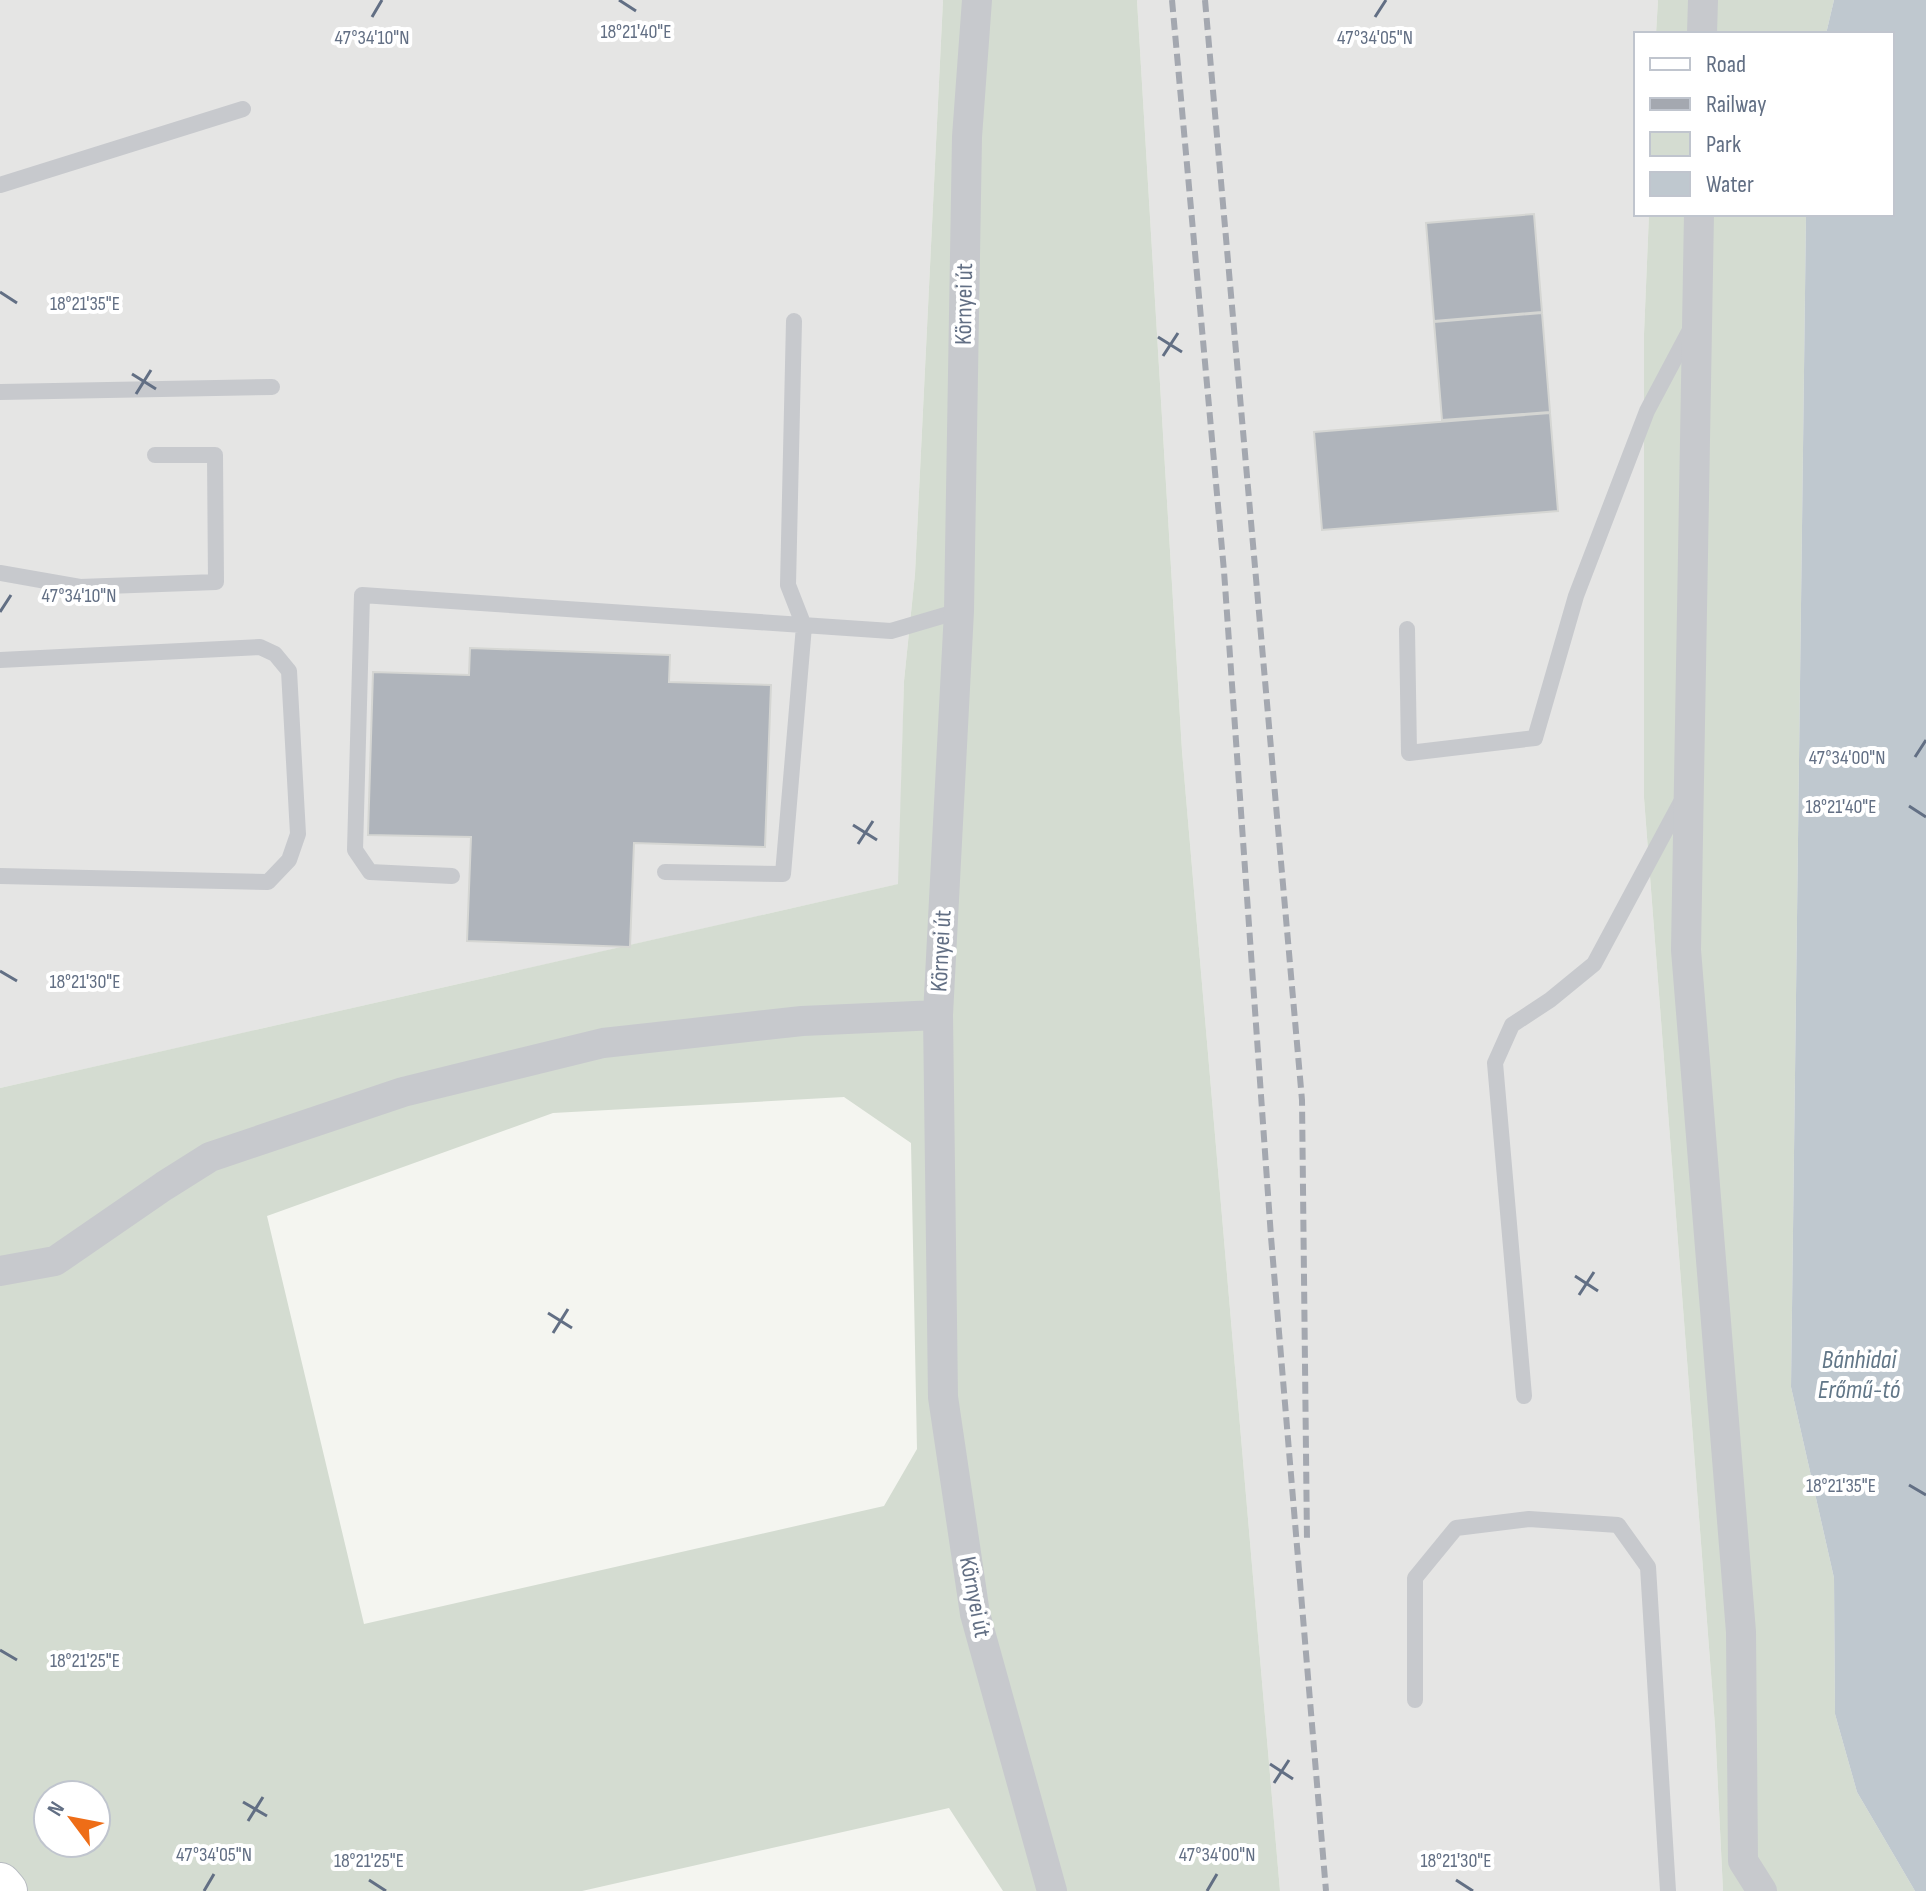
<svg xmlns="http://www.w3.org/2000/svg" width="1926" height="1891" viewBox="0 0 1926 1891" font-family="'Sofia Sans Condensed',sans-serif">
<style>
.built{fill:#e5e5e4}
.green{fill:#d4dcd1;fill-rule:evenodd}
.water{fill:#bfc8cf}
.building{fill:#afb4bb;stroke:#d5d6d3;stroke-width:2}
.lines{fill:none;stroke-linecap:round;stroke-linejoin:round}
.secondary-casing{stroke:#b6bac0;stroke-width:44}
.service{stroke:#c7c9cd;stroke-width:16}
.minor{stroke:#c7c9cd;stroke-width:30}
.secondary{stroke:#fff;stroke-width:42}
.rail{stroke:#a4a8b0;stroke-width:6;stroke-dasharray:12 6;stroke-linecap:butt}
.ticks{fill:none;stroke:#626f84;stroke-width:3}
.labels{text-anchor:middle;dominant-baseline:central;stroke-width:8;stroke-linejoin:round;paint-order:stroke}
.street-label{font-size:24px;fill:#626f84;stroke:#fff}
.water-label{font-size:26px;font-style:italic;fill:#627788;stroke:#fff}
.ticks-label{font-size:20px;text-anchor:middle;fill:#626f84;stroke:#fff;stroke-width:8;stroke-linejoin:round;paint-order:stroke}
</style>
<rect width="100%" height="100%" fill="#f4f5f0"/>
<path class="built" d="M0,0h943l-28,574 -11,107 -5,203 -899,204z
M1137,0h521l-2,34h-20v180h13l-5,120v464l71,928 8,165h-443l-98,-1140z"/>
<path class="green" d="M943,0h194l45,751 98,1140h-277l-54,-83 -367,83h-582v-803l898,-204 6,-203 11,-107zM844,1097l67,46 6,306 -33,57 -520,118 -97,-408 286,-103zM48,1795h48v48h-48z
M1658,0h176l-8,34h-170z
M1649,214h157l-15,1173 43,191 1,136 22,78 58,99h-192l-8,-165 -71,-928v-464z"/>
<path class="water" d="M1834,0h92v1891h-11l-58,-99 -22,-78 -1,-136 -43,-191 15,-1173h86v-180h-66z"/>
<path class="building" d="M1534,214l8,98 -108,9 -8,-98z
M1542,313l8,99 -108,8 -8,-98z
M1550,413l8,98 -236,19 -8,-98z
M470,648l200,7 -1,27 102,3 -6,162 -131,-4 -4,104 -163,-6 4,-104 -103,-2 5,-163 96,3z"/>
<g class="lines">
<defs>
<path id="secondary" d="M0,1884l6,7"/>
</defs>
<use href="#secondary" class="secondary-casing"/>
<path class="service" d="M0,185l243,-76
M0,392l272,-5
M0,573l80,14 136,-5 -1,-127h-60
M1407,629l2,124 126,-15 41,-142 71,-185 44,-83
M0,660l260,-13 15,7 14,17 9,163 -9,26 -21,22 -268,-6
M665,872l118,2 21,-248 -16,-41 6,-264
M452,876l-82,-4 -15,-22 7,-255 529,36 68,-20
M1524,1396l-29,-333 17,-38 38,-25 44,-36 88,-164
M1415,1700v-122l41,-50 73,-9 89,6 30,42 20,324"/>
<path class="minor" d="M977,0l-10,137 -8,474 -21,404 5,382 32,217 77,277
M1702,34l1,-34
M1699,214l-13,736 55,682 2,229 19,30
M0,1271l55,-10 109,-75 46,-29 193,-65 200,-49 199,-22 136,-6"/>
<use href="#secondary" class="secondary"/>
<path class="rail" d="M1172,0l52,571 47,666 55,654
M1205,0l97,1100 5,440"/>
</g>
<path class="ticks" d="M619,0l17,11M372,17l10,-17M1375,17l11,-17M0,292l17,11M1158,337l24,15M1163,356l15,-23M132,374l24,15M136,394l15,-24M0,612l11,-17M1915,757l11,-17M1909,806l17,11M853,825l24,15M858,844l15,-23M0,971l17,10M1575,1276l23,15M1579,1295l15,-23M548,1313l24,15M553,1333l15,-24M1909,1485l17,10M0,1650l17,10M1270,1764l23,15M1274,1783l15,-23M243,1802l24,14M248,1821l15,-24M369,1880l17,11M1456,1880l17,11M204,1891l10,-17M1207,1891l10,-17"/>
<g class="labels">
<g class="street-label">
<text transform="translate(964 304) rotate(-89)">Környei út</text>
<text transform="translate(941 951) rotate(-87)">Környei út</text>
<text transform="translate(975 1597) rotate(79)">Környei út</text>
</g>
<g class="water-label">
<text x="1859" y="1360">Bánhidai<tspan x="1859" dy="30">Erőmű-tó</tspan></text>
</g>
</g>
<g class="ticks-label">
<text x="636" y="38">18°21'40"E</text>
<text x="372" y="44">47°34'10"N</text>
<text x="1375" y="44">47°34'05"N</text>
<text x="85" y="310">18°21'35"E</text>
<text x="79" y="602">47°34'10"N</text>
<text x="1847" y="764">47°34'00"N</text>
<text x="1841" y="813">18°21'40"E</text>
<text x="85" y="988">18°21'30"E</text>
<text x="1841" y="1492">18°21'35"E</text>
<text x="85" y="1667">18°21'25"E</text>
<text x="214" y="1861">47°34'05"N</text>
<text x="1217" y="1861">47°34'00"N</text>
<text x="369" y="1867">18°21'25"E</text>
<text x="1456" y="1867">18°21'30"E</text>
</g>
<rect x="1634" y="32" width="260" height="184" fill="#ffffff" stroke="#c0c5ce" stroke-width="2"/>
<rect x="1650" y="58" width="40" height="12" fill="#ffffff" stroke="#c0c5ce" stroke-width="2"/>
<text x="1706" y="72" font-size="24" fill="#626f84">Road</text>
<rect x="1650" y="98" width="40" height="12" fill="#a4a8b0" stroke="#c0c5ce" stroke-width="2"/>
<text x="1706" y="112" font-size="24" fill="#626f84">Railway</text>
<rect x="1650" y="132" width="40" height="24" fill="#d4dcd1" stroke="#c0c5ce" stroke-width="2"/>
<text x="1706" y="152" font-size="24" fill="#626f84">Park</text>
<rect x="1650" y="172" width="40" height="24" fill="#bfc8cf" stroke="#c0c5ce" stroke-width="2"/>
<text x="1706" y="192" font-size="24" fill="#626f84">Water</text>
<g transform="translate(72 1819) rotate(302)"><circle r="38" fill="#ffffff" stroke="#c0c5ce" stroke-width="2"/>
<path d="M0-6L14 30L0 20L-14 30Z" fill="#ee6d17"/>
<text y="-12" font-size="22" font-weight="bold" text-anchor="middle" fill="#626f84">N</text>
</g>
</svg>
